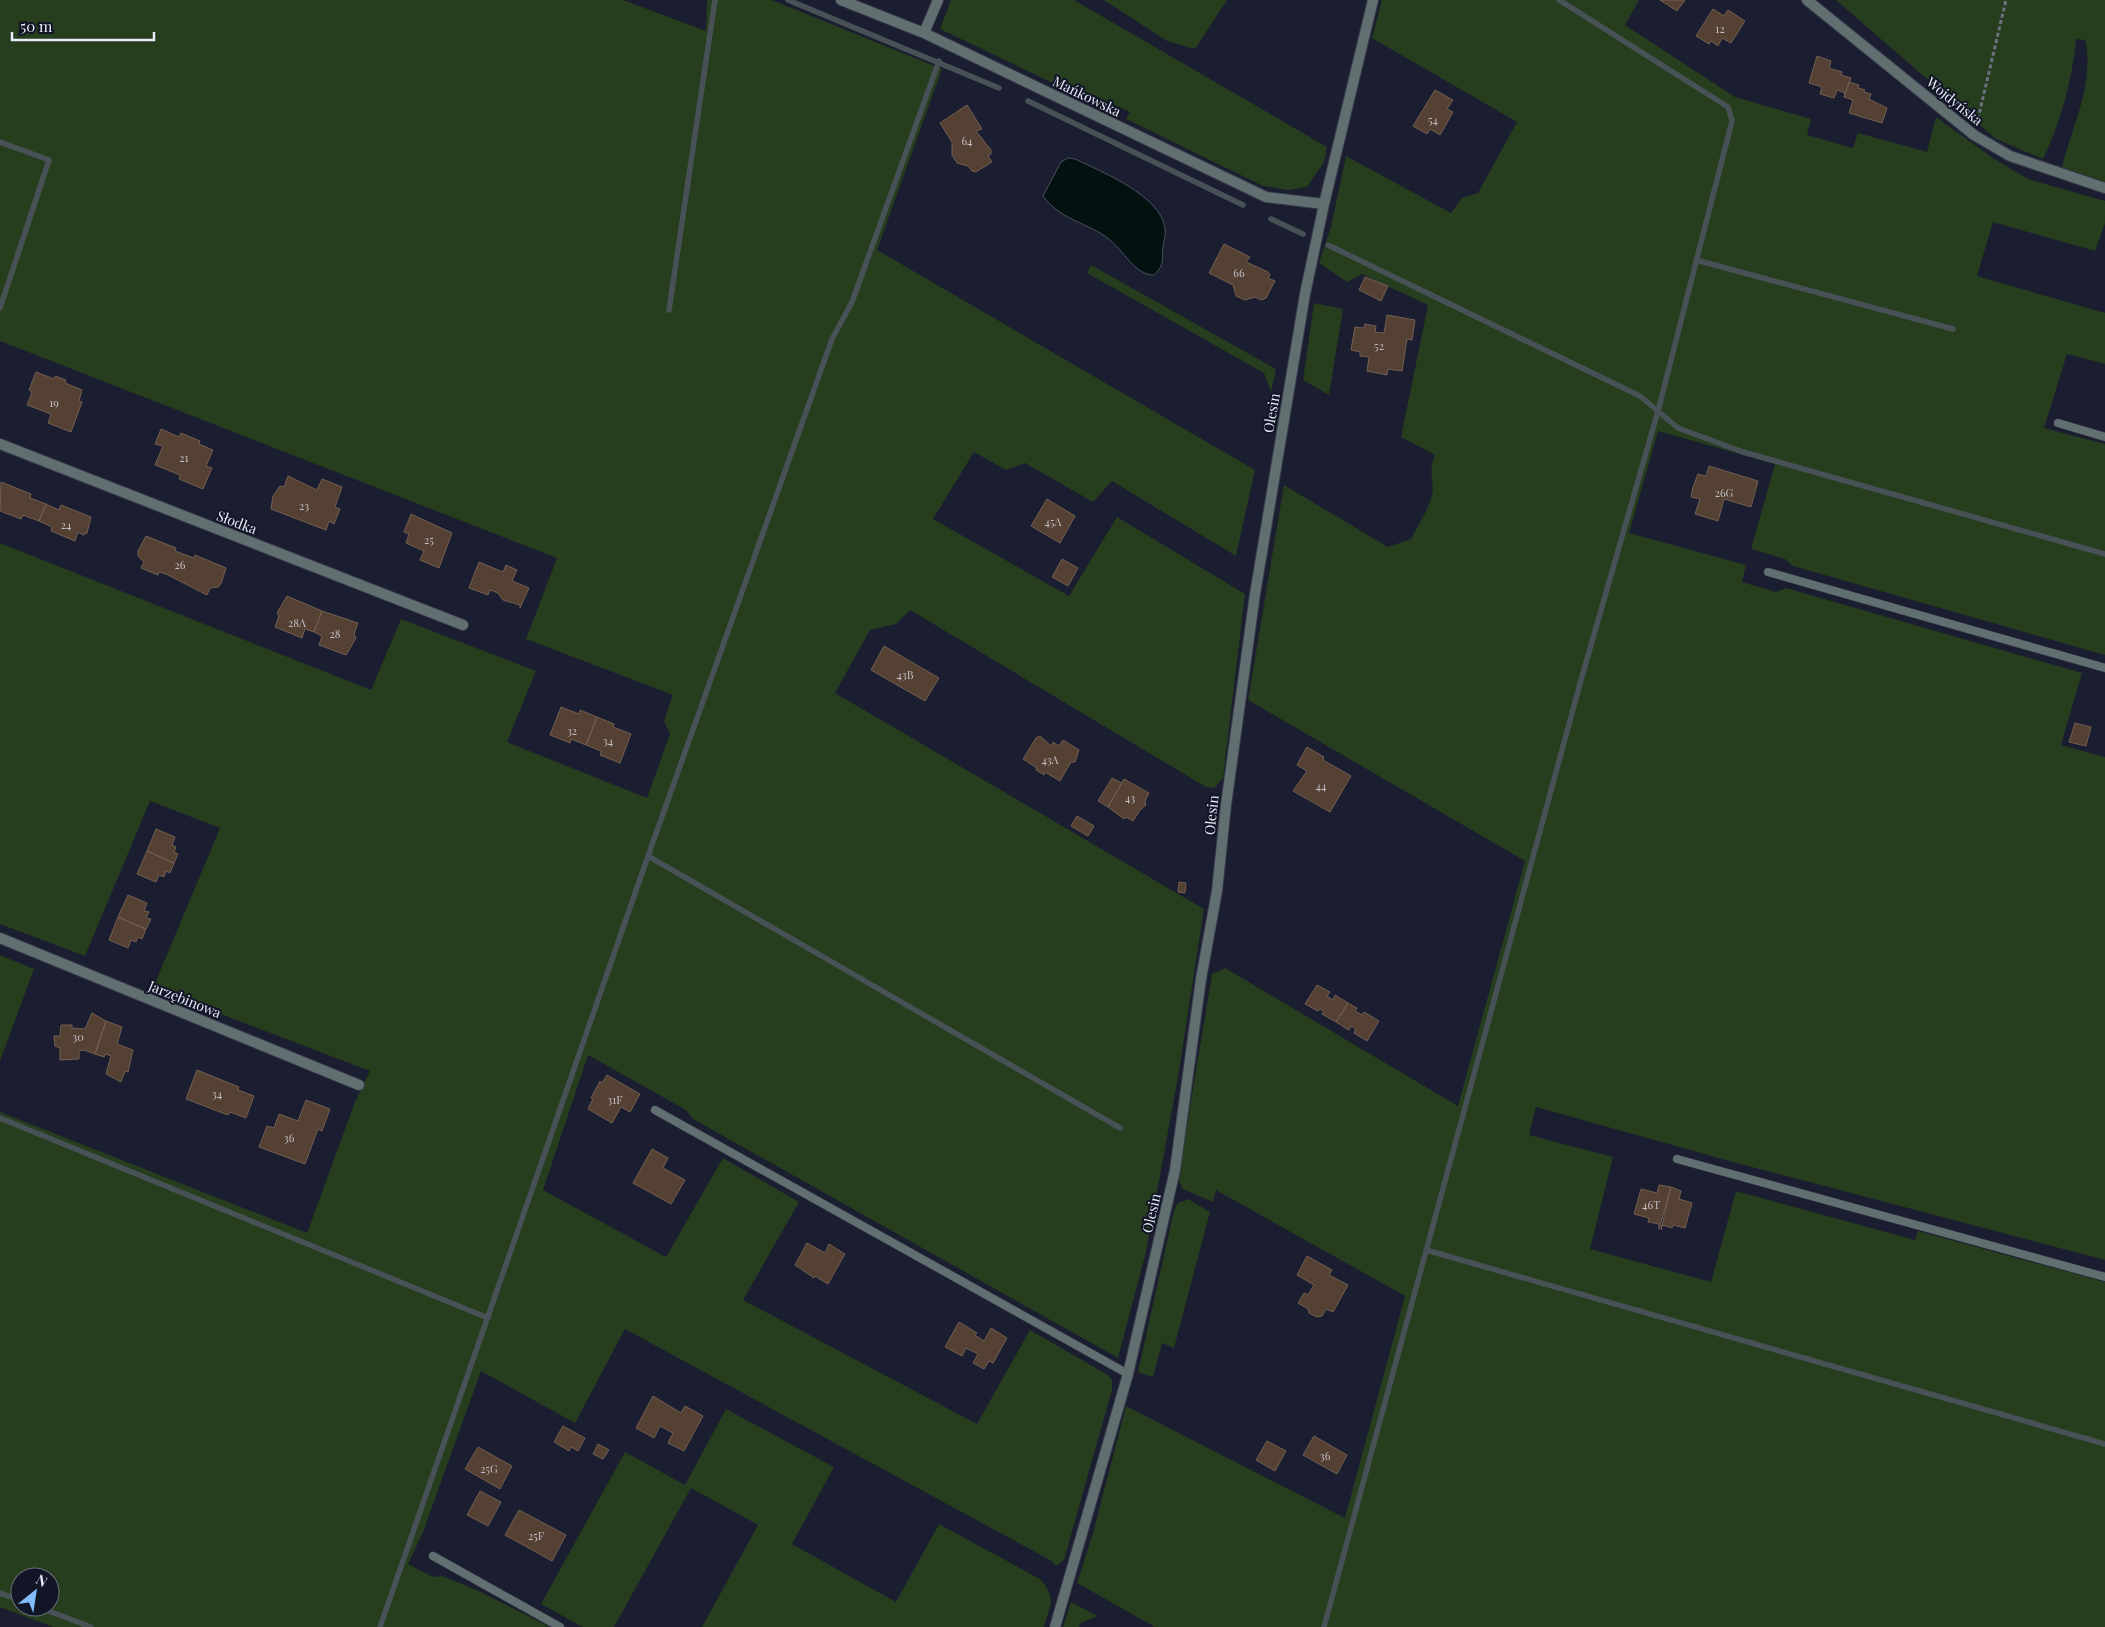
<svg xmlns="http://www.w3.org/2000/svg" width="2105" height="1627" viewBox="0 0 2105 1627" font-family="'Playfair Display',serif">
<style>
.green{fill:#263d1e;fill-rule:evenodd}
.water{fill:#041111;stroke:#485256}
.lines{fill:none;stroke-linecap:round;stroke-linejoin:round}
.stream{stroke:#485256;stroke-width:5.5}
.building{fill:#554134;stroke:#735f51}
.lane-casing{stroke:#373b4c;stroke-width:9}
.street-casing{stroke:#373b4c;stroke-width:12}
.path{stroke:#6d7181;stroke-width:3;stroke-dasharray:4 2.5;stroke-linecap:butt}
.lane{stroke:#626f70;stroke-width:8}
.street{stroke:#626f70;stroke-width:10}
.labels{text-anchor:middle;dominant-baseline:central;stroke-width:4;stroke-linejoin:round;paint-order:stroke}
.number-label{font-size:11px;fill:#c2c0c6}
.street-label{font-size:14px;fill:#e7ebf7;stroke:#111526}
</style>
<rect width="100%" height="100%" fill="#1a1e30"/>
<path class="green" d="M0,0h623l83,31 1,-31h65l170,69 -65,181 378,220 -19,86 -124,-75 -19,21 -68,-39 -19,7 -32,-18 -41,67 136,77 48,-79 128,77 -22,184 -9,10 -8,-1 -296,-177 -14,14 -26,6 -35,63 369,216 -26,168 -32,175 -28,106 -425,-239 -7,-9 -98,-55 -45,135 123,67 57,-99 76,44 -56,98 234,124 53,-94 78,45 4,5v10l-48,170 -8,6 -6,-6 -425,-231 -50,94 -94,-52 -58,161 -15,32 25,13 9,-1 39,16 69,35h-497l-53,-20v-495l307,121 48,-131 15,-31 -217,-83 67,-160 -70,-27 -65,155 -85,-32v-381l371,147 30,-71 135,52 -29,71 140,56 23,-64 -6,-13 9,-26 -147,-56 31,-81 -557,-217zM20,1577h30v30h-30z
M951,0h123l253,147 -3,15 -17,25 -19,3 -25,-4 -137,-67 4,-7 -45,-20 -3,5 -142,-68z
M1104,0h123l-32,49 -28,-8z
M1382,0h257l-14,25 110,72 76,22 -4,16 46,13 5,-15 69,19 9,-35 57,41 35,21 77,22v22l-10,28 -102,-29 -16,54 128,37v51l-38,-10 -23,74 61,16v211l-312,-89 -8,-7 -34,-10 24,-85 -117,-33 -29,102 117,32 -4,17 34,10 10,-4 296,85 -21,72 44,12v503l-372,-98 -197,-55 -7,28 84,22 -23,92 121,33 25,-91 179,49 3,-9 187,51v345h-950l-78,-44 16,-50 33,-127 219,112 60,-222 -189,-106 -3,12 -30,-13 -5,-10 34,-205 13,-6 233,138 67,-245 -277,-161 36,-215 104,62 23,-8c7,-14 17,-28 21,-44 3,-15 -5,-21 3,-40l-34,-18 27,-132 -66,-31 -15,8 -28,-19 12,-36 15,-71 105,57 11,-15 16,-5 39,-71 -145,-84z
M1836,0h269v182l-43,-15c10,-41 33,-84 23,-127l-9,-1c-3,38 -16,86 -33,120l-47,-20z
M1091,265l185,104 -5,23 -7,-19 -177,-100z
M1314,303l29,6 -14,86 -26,-15z
M0,955l34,14 -34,92z
M1188,1199l22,13 -36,136 -12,-5 -9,34 -15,-5 36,-162 4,-7z
M726,1409l108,58 -42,77 104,58 43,-78 101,55c17,18 10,26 4,48h-342l56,-102 -67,-37 -77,139h-31l-42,-23 84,-152 60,33z
M1071,1602l27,14 -17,7 -2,4h-16z"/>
<path class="water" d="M1068,158l7,1c27,13 85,36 90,69 1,7 -1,12 -2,19 -2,13 3,16 -9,28 -19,0 -31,-25 -44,-35 -22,-18 -49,-19 -67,-44l18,-34z"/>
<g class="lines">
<path class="stream" d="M788,0l211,88
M1028,101l215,104
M0,142l49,18 -49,148
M1271,219l32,15
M1328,245l312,151 38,32 65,24 362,102
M1696,260l257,69
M669,310l46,-310
M648,856l472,272
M0,1118l488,200
M1426,1250l679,194
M0,1593l20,7
M38,1607l53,20
M380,1627l268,-771 184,-517 20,-37 87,-241
M1324,1627l257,-947 77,-269 74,-290 -4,-14 -169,-107"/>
</g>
<path class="building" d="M1660,0h25l-8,11z
M1713,9l11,7 4,-6 17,11 -14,22 -9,-5 -4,8 -7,-5 -2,3 -13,-8z
M1817,56l14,5 -2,7 13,4 -1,3 10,3 -7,19 1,-4 -8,-3 -3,8 -14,-4 2,-7 -13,-4z
M1849,82l10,3 -1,3 7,2 -1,2 7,2 -2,5 18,9 -5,15 -33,-10 4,-13 -9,-3z
M1435,90l18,10 -6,9 6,3 -13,23 -10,-6 -3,5 -14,-8z
M967,105l15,24 -6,2 15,19v4l-3,2 4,6 -16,10 -4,-1 -4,-5 -11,-3 -5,-8v-13l-12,-19z
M1224,244l26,13 -4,5 22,10 2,3 -2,3 7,3 -9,17 -5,2 -6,-3 -10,3 -9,-4 -3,-11 -24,-12z
M1365,277l23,9 -7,15 -22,-11z
M1387,315l28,5 -3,20 -5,-1 -5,32 -14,-2 -1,6 -20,-4 2,-14 -9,-1v-4l-9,-2 4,-23 9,1 1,-4 11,2 -1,6 9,1z
M36,372l18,7 1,-3 11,4 -1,3 17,7 -3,11 3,1 -11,30 -23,-9 3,-9 -24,-9 5,-13 -3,-2z
M161,429l18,8 2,-4 19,8 -1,3 14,6 -7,16 6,2 -9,21 -24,-10 1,-4 -25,-10 8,-19 -8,-2z
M1709,466l49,15 -7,26 -27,-8 -6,22 -23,-7 5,-15 -9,-2 2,-10 5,-13 8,2z
M288,476l29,14 5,-11 20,8 -7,20 5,2 -6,15 -5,-3 -3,9 -55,-21 2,-13 7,-10 4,1z
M1,482l30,12 -1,4 16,6 -7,17 -16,-6 -2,4 -21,-8z
M1047,499l28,17 -15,27 -29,-17z
M46,504l13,6 2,-5 30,12 -4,16 -4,2 -5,-3 -3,9 -24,-10 1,-4 -13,-6z
M411,514l41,19 -13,35 -19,-8 4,-9 -18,-8 3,-9 -5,-2z
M146,536l30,12 -1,3 19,7 1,-3 31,13 -5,16 -3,3 -8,1 -3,7 -41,-21 -7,-2 -1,3 -17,-7 3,-6 -6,-6v-5z
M1062,559l16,9 -10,18 -16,-9z
M479,562l24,10 3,-7 11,5 -5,11 17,7 -9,20v-3l-17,-5 -5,-7 -8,-3 -2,5 -19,-7z
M287,596l35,15 -8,21 -9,-3 -3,9 -27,-11 4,-11 -2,-3z
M322,611l36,12 -4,11 2,4 -10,17 -27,-10 3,-9 -8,-4z
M884,646l55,32 -14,23 -54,-31z
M561,707l18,7 1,-4 17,7 -11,28 -15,-6 -1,4 -20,-8z
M597,717l17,7 -1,3 18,7 -11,29 -20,-8 1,-4 -15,-6z
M2075,723l16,4 -5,19 -17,-4z
M1040,736l11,10 2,-4 6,4 4,-6 16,10 -4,12h-4l-11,19 -15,-9 -1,3 -8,-5 1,-2 -14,-9 13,-21z
M1307,747l17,10 -1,3 28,16 -21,36 -37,-21 14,-20 -10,-6z
M1112,778l10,5 -14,24 -10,-6z
M1124,779l25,14 -4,8 1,4 -6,5 -7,11 -7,-4 -2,2 -16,-12z
M1077,816l17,10 -6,10 -17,-10z
M156,829l19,8 -3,8 4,2 -2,5 4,2 -4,9 -27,-12z
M147,851l27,12 -4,10 -4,-2 -2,6 -5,-2 -3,7 -19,-8z
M1179,882l7,1 -1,10 -7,-1z
M128,895l19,8 -3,8 5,1 -3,6 5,1 -5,10 -28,-12z
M118,917l28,12 -4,10 -4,-2 -2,5 -5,-2 -3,8 -19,-8z
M1317,985l13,7 -3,4 6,4 2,-5 13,8 -12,19 -14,-8 2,-3 -4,-2 -2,2 -13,-7z
M1348,1003l9,5 -2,3 7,4 2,-3 15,9 -12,20 -13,-8 2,-4 -5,-3 -2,4 -13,-8z
M92,1013l14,8 -11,33 -11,-4 -5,1v8l-19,1v-12l-5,-2 -1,-10h6l1,-11h11v3l13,1z
M106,1021l16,6 -5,17 16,6 -5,22 -3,-1 -4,11 -15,-8 5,-18 -5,-2 -2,3 -9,-3z
M197,1070l42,17 -1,3 16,6 -8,22 -16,-6 -2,3 -42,-16z
M607,1075l33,19 -10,18 -9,-5 -9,16 -24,-14 5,-10 -2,-1 9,-17 2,2z
M306,1100l24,9 -8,22 -4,-2 -13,35 -46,-17 8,-21 7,2 5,-14 19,7z
M652,1149l16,9 -5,10 22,12 -14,24 -38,-21z
M1659,1185l12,2 -12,42v-5l-11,-2 1,-4 -15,-4 7,-25 16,4z
M1671,1187l10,4 -2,8 13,4 -7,25 -12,-3 -1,3 -10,-3 -1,5z
M807,1243l18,10 4,-9 16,10 -17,30 -13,-8 -1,2 -19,-13z
M1307,1256l25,14 -3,5 19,10 -15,27 -7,-3 -4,7 -5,1 -8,-4 -1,-4 -10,-6 6,-10 4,2 6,-10 -17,-10z
M959,1322l18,11 -2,2 9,6 7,-13 16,10 -14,25 -4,-2 -5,8 -11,-6 5,-9 -12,-6 -4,8 -17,-9z
M653,1396l28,17 4,-7 18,10 -19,35 -16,-8 5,-10 -13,-7 -6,12 -18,-10z
M563,1426l22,12 -7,13 -7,-4 -2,4 -15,-9z
M1314,1436l33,19 -10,19 -34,-19z
M1267,1441l19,10 -11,20 -19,-11z
M598,1444l11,6 -6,9 -10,-5z
M478,1447l34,19 -12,23 -35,-20z
M480,1491l21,11 -13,24 -21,-11z
M519,1510l47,25 -14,26 -47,-26z"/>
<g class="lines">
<defs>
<path id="lane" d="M2058,423l47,14
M1768,572l337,96
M655,1110l473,264
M1677,1159l428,118
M433,1556l127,71"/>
<path id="street" d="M841,0l83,33 342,164 58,7
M1807,0l167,135 36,21 95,32
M924,33l14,-33
M0,444l463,181
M0,938l359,147
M1055,1627l73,-253 47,-204 26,-191 16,-88 9,-86 29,-211 50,-300 19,-90 49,-204"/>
</defs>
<use href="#lane" class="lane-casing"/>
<use href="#street" class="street-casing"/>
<path class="path" d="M1978,119l28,-119"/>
<use href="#lane" class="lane"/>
<use href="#street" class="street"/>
</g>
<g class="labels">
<g class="number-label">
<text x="1720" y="28">12</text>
<text x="1433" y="119">54</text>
<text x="967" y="140">64</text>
<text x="1239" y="272">66</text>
<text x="1379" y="345">52</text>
<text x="54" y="402">19</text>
<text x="184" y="457">21</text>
<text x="1724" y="492">26G</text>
<text x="304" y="505">23</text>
<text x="1053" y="521">45A</text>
<text x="66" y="524">24</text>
<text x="429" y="539">25</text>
<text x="180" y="564">26</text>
<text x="297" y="622">28A</text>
<text x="335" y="633">28</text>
<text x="905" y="674">43B</text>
<text x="572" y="730">32</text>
<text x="608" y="740">34</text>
<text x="1050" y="759">43A</text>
<text x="1321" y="785">44</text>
<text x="1130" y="797">43</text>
<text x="78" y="1036">30</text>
<text x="217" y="1093">34</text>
<text x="615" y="1099">31F</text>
<text x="289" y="1137">36</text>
<text x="1651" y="1204">46T</text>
<text x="1325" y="1455">36</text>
<text x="489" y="1468">25G</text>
<text x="536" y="1535">25F</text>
</g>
<g class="street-label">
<text transform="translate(1087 96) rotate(26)">Mańkowska</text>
<text transform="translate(1955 101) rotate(39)">Wojdyńska</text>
<text transform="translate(1271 413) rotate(-80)">Olesin</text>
<text transform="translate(237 522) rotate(21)">Słodka</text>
<text transform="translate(1211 815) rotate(-84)">Olesin</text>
<text transform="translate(185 999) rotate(22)">Jarzębinowa</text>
<text transform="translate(1151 1213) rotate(-77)">Olesin</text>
</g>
</g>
<g transform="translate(35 1592) rotate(30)"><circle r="24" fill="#111526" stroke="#676b7a"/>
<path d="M0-4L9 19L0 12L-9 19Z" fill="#82bcfa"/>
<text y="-8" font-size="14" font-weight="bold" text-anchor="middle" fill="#e7ebf7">N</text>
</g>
<path d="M12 32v8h142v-8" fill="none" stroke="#e7ebf7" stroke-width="2.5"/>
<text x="20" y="32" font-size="15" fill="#e7ebf7" stroke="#111526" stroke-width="4" paint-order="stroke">50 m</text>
</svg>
